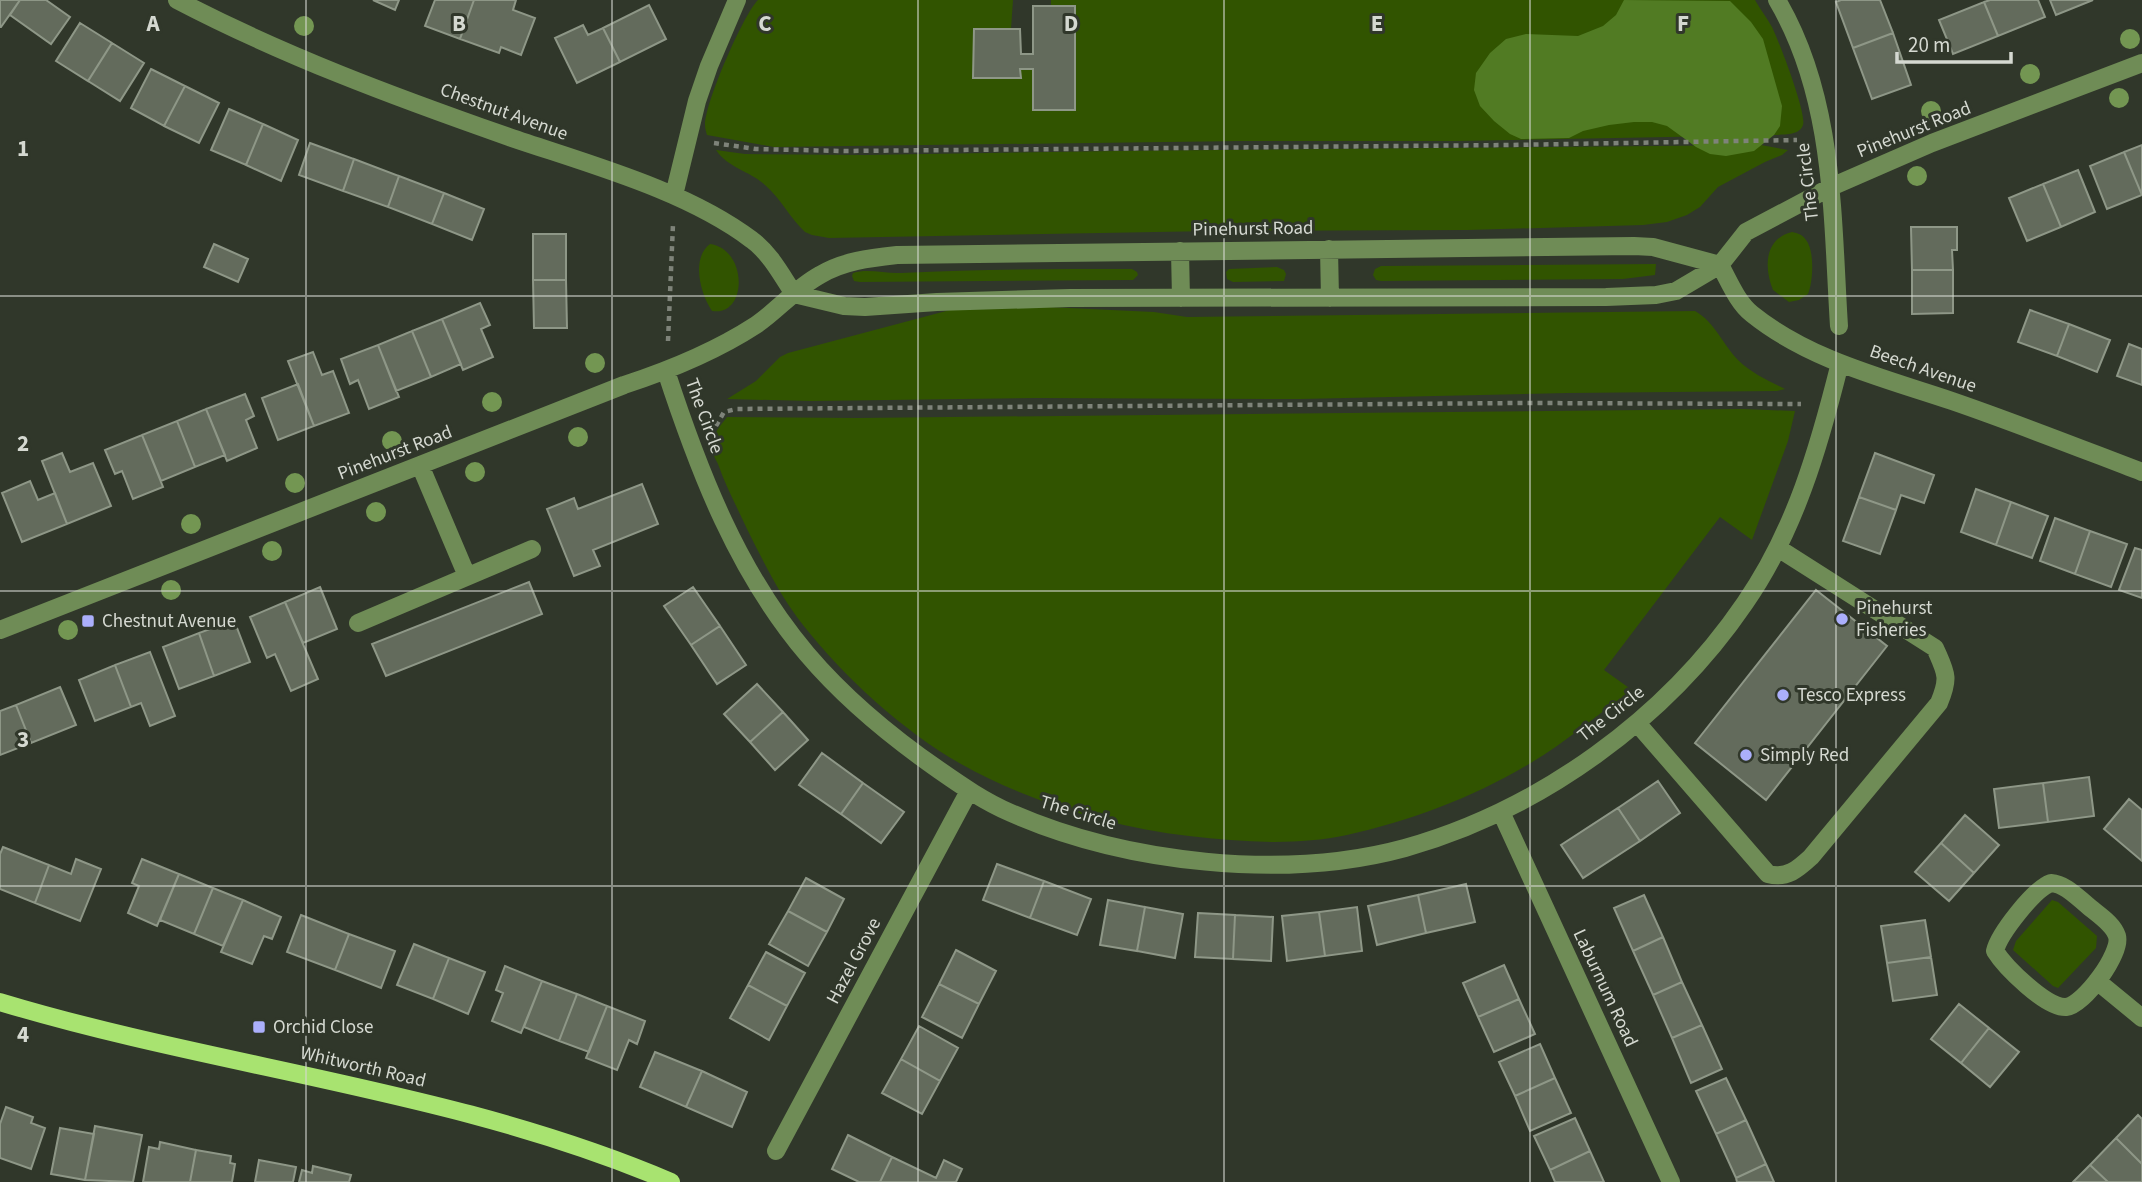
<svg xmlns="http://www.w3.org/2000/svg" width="2142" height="1182" viewBox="0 0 2142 1182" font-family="'Source Sans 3',sans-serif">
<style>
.green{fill:#315400}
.forest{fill:#517b23}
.building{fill:#636b5c;stroke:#8e9787;stroke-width:2}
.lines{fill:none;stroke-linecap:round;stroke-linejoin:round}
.path{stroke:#7e8379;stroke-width:4.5;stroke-dasharray:5 5;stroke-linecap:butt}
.minor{stroke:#6f8c56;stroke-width:18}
.major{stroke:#a8e370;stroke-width:18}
.tree{fill:#739652}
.grid{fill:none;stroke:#d5d9d1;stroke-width:2;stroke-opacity:0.55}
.poi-dot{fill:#abaffb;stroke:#30372a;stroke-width:2.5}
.labels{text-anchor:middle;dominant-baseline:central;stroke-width:6;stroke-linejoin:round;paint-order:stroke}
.street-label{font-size:19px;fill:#d5d9d1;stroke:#30372a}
.poi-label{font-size:19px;fill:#d5d9d1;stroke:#30372a;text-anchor:start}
.grid-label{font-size:23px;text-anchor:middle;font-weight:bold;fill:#d5d9d1;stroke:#30372a;stroke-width:6;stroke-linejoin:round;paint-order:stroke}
</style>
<rect width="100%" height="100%" fill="#30372a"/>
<path class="green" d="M758,0h255l-2,29h-37l-1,48h48l-1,-8h13v41h42v-103l-24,-1v-6h704c5,9 12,18 17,27 7,14 35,87 31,98 -4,11 -19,9 -29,10l-318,6h-214l-468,6 -67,-12c-1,-3 -2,-7 -2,-10 0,-22 38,-110 53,-125z
M1761,145l27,5 -6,5 -17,7 -47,25 -18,20 -13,8 -20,7 -24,3 -175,5 -255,1 -384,7 -17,-3 -7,-3c-15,-14 -24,-33 -40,-47 -15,-14 -37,-17 -49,-35l29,4 120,1 252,-4z
M1792,232c6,1 11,3 14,8 9,11 7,42 2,54l-9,6 -10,2 -16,-12c-9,-22 -9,-51 19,-58z
M710,244c38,5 38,73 2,67 -12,-18 -21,-53 -2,-67z
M1656,264l-1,11 -32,4 -242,2 -5,-1 -3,-5 2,-6 6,-3z
M1277,267l7,3 2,4 -2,7 -51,1 -6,-3 -1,-7 3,-3z
M1132,269l5,3 1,3 -5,5 -273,2 -6,-1 -2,-5 1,-3c15,-5 33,1 48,0 77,-4 154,-4 231,-4z
M1008,305l146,7 33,5 508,-6c20,11 28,34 43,49 13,13 31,21 47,29l-8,2 -209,2 -267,6 -265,-1 -225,3 -84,-2 29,-18 24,-24 8,-4 177,-47z
M1743,409l52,2 -7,30 -36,99 -32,-23 -116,153 28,20c-25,18 -50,38 -75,56 -62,43 -137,73 -210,89 -52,11 -106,7 -158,1 -77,-9 -160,-34 -228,-72 -57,-32 -118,-88 -158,-139 -23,-29 -40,-64 -56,-96 -10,-22 -21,-42 -29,-65 -2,-4 -6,-11 -6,-16 -2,-11 9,-23 15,-31l130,1z
M2052,900l6,2 39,34 -1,12 -38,40 -5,-2 -40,-36 3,-9z"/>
<path class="forest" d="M1624,0l106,1 21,21 12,17 19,67 -2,20 -6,9 -20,16 -28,5 -16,-2 -14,-7 -29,-21 -15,-4h-18l-25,3 -26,6 -14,7 -48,1 -11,-5 -16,-13 -14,-15 -6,-16 2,-17 14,-20 16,-14 20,-5 52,2 25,-10 13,-11z"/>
<path class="building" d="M0,0h20l-19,27h-1z
M20,0h26l24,17 -19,27 -41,-29z
M373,0h26l-4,10z
M435,0h39l-14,39 -35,-13z
M474,0h42l-3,10 22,8 -14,37 -20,-8 -2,6 -39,-14z
M1841,0h39l13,33 -40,15 -17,-46z
M1990,0h48l7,17 -47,19 -14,-34z
M2050,0h43l-37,15z
M1984,2l14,34 -45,18 -14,-34z
M649,5l17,34 -46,23 -17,-34z
M1033,6h42v104h-42v-41h-13l1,9h-48l1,-49h46l1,25h12z
M80,23l32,20 -24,38 -32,-20z
M583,25l5,10 15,-7 17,34 -43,21 -22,-45z
M1893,33l18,52 -39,14 -19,-51z
M112,43l32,20 -24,38 -32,-20z
M151,69l34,17 -21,40 -33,-18z
M185,86l34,17 -20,40 -35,-17z
M229,109l34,15 -17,41 -35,-15z
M263,124l35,16 -17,41 -35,-16z
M310,143l44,16 -11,32 -44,-16z
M2142,145v50l-18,-43z
M2124,152l18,43 -35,14 -17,-43z
M354,159l45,17 -11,31 -45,-16z
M2078,170l17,42 -34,15 -18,-43z
M399,176l45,17 -12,31 -44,-17z
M2043,184l18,43 -34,14 -18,-43z
M444,193l40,16 -12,31 -40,-16z
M1911,227h46v23h-5l1,20h-41z
M533,234h33v46h-33z
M214,244l34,15 -10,23 -34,-15z
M1912,270h41v43l-41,1z
M533,280h33l1,48h-33z
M480,303l10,22 -9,4 12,28 -30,13 -21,-51z
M2030,310l39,14 -12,32 -39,-14z
M442,319l19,45 -30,13 -19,-46z
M2069,324l41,16 -13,32 -40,-16z
M412,331l19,46 -35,14 -18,-46z
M2129,344l13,5v36l-25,-9z
M378,345l21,52 -30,12 -11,-29 -8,4 -9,-25z
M313,352l9,23 11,-4 16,42 -35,13 -26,-65z
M298,384l16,42 -36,14 -16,-42z
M245,394l9,22 -8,4 11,28 -30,13 -21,-52z
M206,409l19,46 -30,12 -18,-46z
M177,421l18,46 -34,14 -19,-46z
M142,435l21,52 -30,12 -11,-28 -7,3 -10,-24z
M62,453l8,19 23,-9 18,43 -44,18 -25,-63z
M1875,453l59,22 -10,28 -23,-8 -5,15 -37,-13z
M30,481l8,19 17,-7 12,31 -45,18 -20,-49z
M642,484l16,40 -65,26 7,16 -26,10 -27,-67 27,-11 4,11z
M1976,489l35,13 -15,43 -35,-13z
M1859,497l37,13 -16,44 -37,-13z
M2011,502l37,14 -16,42 -36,-13z
M2055,518l35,13 -15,43 -35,-13z
M2090,531l37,13 -16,43 -36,-13z
M2135,548l7,2v48l-23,-8z
M529,582l13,32 -156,62 -14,-32z
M320,587l17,42 -34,14 -18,-41z
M693,587l27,39 -29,19 -27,-39z
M1816,590l71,56 -121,154 -71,-57z
M285,602l33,77 -27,12 -16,-37 -8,4 -17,-41z
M234,620l16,42 -36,14 -15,-43z
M720,626l26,39 -29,19 -26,-39z
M199,633l15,43 -35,13 -16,-42z
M150,652l25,64 -25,10 -9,-23 -10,4 -16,-42z
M115,665l16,42 -36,14 -16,-41z
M757,684l26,28 -33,30 -26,-28z
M60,687l16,38 -45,18 -15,-38z
M16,705l15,38 -31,12v-44z
M783,712l25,28 -33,30 -25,-28z
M822,753l41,30 -22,31 -42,-29z
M2089,777l5,39 -46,6 -5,-39z
M1658,781l22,32 -40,28 -22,-33z
M863,783l41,29 -23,31 -40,-29z
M2043,783l5,39 -49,6 -5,-39z
M2129,799l13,11v51l-38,-32z
M1618,808l22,33 -57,37 -22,-33z
M1965,815l34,30 -25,28 -33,-30z
M1941,843l33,30 -25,28 -34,-29z
M3,847l46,18 -14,38 -35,-14v-35z
M76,859l25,10 -21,52 -45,-18 14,-38 22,9z
M142,859l37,15 -22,52 -29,-13 11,-27 -7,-3z
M997,864l47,17 -14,37 -47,-18z
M179,874l34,14 -19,46 -34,-14z
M806,878l38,21 -17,33 -39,-21z
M1044,881l47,18 -14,36 -47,-17z
M1466,884l9,38 -49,11 -8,-38z
M213,888l30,12 -20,46 -29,-12z
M1418,895l8,38 -49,12 -9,-39z
M1644,895l19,42 -30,14 -19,-43z
M243,900l38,17 -9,22 -8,-3 -12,28 -31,-12z
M1108,900l37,7 -8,44 -37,-6z
M1145,907l38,7 -8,44 -38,-7z
M1357,907l5,44 -37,5 -6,-44z
M788,911l39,21 -19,34 -39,-22z
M1319,912l6,44 -38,5 -5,-45z
M1198,913l37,2 -2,44 -38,-2z
M301,915l48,19 -14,36 -48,-18z
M1235,915l38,2 -2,44 -38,-2z
M1925,920l6,37 -44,6 -6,-37z
M349,934l46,17 -14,37 -46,-18z
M1663,937l19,45 -29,13 -20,-44z
M414,944l35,14 -16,41 -36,-14z
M956,950l40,21 -17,33 -40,-20z
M766,952l39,21 -18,33 -39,-21z
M1931,957l6,38 -44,6 -6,-38z
M449,958l36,14 -17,42 -35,-15z
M1504,965l15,34 -41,18 -15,-34z
M505,966l37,15 -21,52 -29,-12 11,-28 -7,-3z
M542,981l35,13 -18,47 -35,-14z
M1682,982l20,43 -30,13 -19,-43z
M939,984l40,20 -17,34 -40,-21z
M748,985l39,21 -18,34 -39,-22z
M577,994l30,12 -18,46 -30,-11z
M1519,999l16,35 -41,18 -16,-35z
M1959,1004l30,24 -28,35 -30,-24z
M607,1006l38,15 -8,23 -8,-4 -12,30 -31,-12z
M1702,1025l20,44 -31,14 -19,-45z
M919,1026l39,22 -18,33 -39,-22z
M1989,1028l30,24 -29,35 -29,-24z
M1540,1044l15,34 -40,18 -16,-34z
M655,1052l47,19 -16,36 -46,-20z
M901,1059l39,22 -18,33 -40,-21z
M702,1071l45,21 -15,35 -46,-20z
M1555,1078l16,35 -41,18 -15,-35z
M1726,1078l20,42 -30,14 -20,-43z
M6,1107l27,10 -2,6 14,5 -14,41 -31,-11v-34z
M2138,1115l4,4v45l-26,-26z
M1575,1118l15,33 -40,19 -16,-34z
M1746,1120l20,44 -30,14 -20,-44z
M95,1126l47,9 -9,47 -48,-2z
M60,1128l34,6 -9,46 -34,-6z
M848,1135l44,22 -12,25h-21l-27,-13z
M2116,1138l26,26v18h-34l-18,-17z
M160,1142l36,8 -6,32h-47l6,-35 10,2z
M196,1150l35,6 -1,7 5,1 -3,18h-42z
M1590,1151l14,31h-49l-5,-12z
M892,1157l44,21 8,-18 18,9 -6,13h-76z
M259,1160l37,7 -3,15h-38z
M1766,1164l8,18h-37l-1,-4z
M2090,1165l18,17h-35z
M313,1166l38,9 -2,7h-50l3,-12 10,3z"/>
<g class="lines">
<path class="path" d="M714,143l42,6 88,2 664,-6 289,-5
M668,341l5,-117
M716,426l8,-14 12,-3 787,-6 278,1"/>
<path class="minor" d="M177,0c107,56 218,97 332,137 79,27 177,53 243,103 18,13 30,36 42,54
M1777,0c58,98 55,217 62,326
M674,195l23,-94 12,-35 28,-66
M1329,249l1,49
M1180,251l1,47
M1720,265c9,16 17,37 32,49 57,46 132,64 200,87 64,22 127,47 190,71
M794,294l50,12 21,1 72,-5 133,-4 536,-1 50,-2 20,-4 44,-26 26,-33 85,-45 101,-44 210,-80
M666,371c33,101 72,202 141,283 39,46 83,82 132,116 23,16 46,32 72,43 114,50 273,68 394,35 135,-38 261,-129 340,-245 50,-72 74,-156 95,-240
M420,465l47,111
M358,623l174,-74
M0,630l624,-245c46,-15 92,-34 132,-60 22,-15 40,-37 64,-50 23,-14 50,-17 77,-20l737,-9 19,1 67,18
M1637,723l131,151c19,5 30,-5 43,-17l128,-154c11,-26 7,-30 -4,-55l-157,-100
M1501,812l170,370
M2051,883c14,1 25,13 36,22 10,9 26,18 30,31 5,17 -33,69 -51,71 -20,1 -61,-40 -71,-56 4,-17 39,-62 56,-68z
M2097,981l45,37
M776,1151l193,-360"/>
<path class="major" d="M0,1002c222,67 456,88 671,180"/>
</g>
<g class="tree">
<circle cx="304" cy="26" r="10"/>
<circle cx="2130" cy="39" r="10"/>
<circle cx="2030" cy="74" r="10"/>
<circle cx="2119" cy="98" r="10"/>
<circle cx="1931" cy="111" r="10"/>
<circle cx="1917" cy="176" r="10"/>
<circle cx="595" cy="363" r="10"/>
<circle cx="492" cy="402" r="10"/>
<circle cx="578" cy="437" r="10"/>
<circle cx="392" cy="441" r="10"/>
<circle cx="475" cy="472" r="10"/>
<circle cx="295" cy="483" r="10"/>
<circle cx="376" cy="512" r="10"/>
<circle cx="191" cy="524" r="10"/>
<circle cx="272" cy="551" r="10"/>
<circle cx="171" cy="590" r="10"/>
<circle cx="68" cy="630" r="10"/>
</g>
<path class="grid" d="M306,0v1182M612,0v1182M918,0v1182M1224,0v1182M1530,0v1182M1836,0v1182M0,296h2142M0,591h2142M0,886h2142"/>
<g class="poi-dot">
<circle cx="1842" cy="619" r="7"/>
<rect x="81" y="614" width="14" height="14" rx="3.5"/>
<circle cx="1783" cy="695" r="7"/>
<circle cx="1746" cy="755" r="7"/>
<rect x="252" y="1020" width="14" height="14" rx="3.5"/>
</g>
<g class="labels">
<g class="street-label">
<text transform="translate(504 112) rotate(20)">Chestnut Avenue</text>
<text transform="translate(1914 130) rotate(-22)">Pinehurst Road</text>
<text transform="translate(1808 182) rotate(-97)">The Circle</text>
<text transform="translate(1253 229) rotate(-1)">Pinehurst Road</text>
<text transform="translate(1923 369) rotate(19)">Beech Avenue</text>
<text transform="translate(704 416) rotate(70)">The Circle</text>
<text transform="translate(395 453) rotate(-21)">Pinehurst Road</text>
<text transform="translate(1611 714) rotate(-38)">The Circle</text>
<text transform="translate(1078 813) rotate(17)">The Circle</text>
<text transform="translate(854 961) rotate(-62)">Hazel Grove</text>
<text transform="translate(1605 988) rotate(65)">Laburnum Road</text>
<text transform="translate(363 1067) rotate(13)">Whitworth Road</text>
</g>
<g class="poi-label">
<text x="1856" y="608">Pinehurst<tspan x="1856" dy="22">Fisheries</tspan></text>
<text x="102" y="621">Chestnut Avenue</text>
<text x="1797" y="695">Tesco Express</text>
<text x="1760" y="755">Simply Red</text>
<text x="273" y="1027">Orchid Close</text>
</g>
</g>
<g class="grid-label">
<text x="153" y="31">A</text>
<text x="459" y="31">B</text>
<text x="765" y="31">C</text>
<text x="1071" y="31">D</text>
<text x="1377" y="31">E</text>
<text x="1683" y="31">F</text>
<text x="23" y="156">1</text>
<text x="23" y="451">2</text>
<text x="23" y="747">3</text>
<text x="23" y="1042">4</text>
</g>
<path d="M1897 52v10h114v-10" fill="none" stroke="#d5d9d1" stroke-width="3.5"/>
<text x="1908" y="52" font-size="21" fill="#d5d9d1" stroke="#30372a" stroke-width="5" paint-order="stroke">20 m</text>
</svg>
